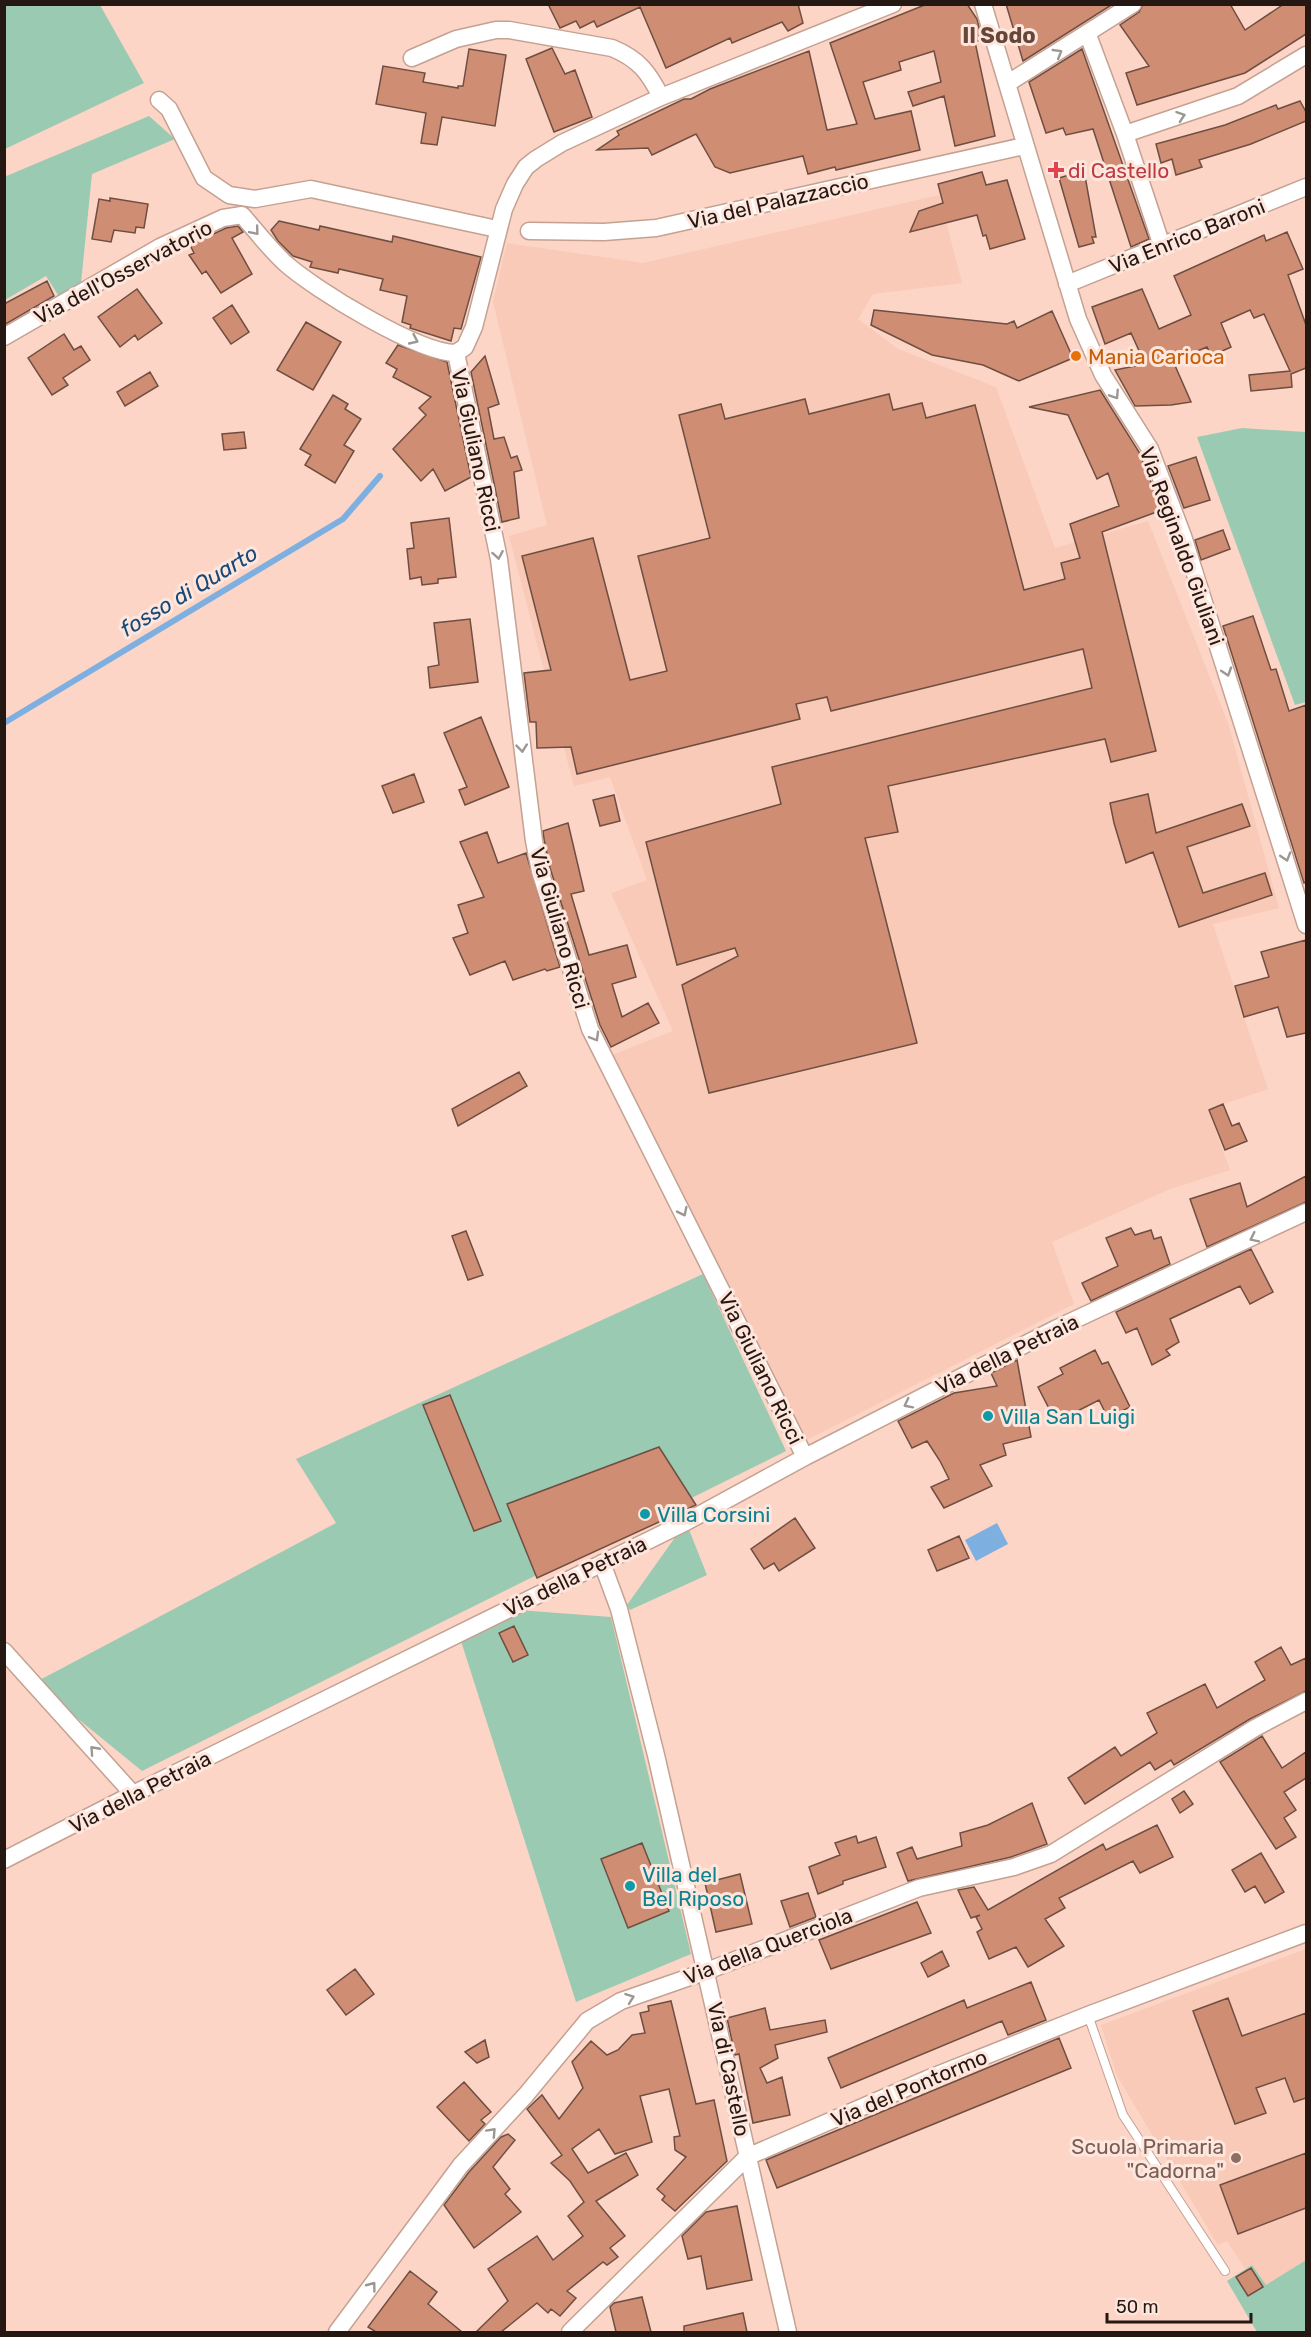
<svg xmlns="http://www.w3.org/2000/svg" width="1311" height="2337" viewBox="0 0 1311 2337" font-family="Rubik,sans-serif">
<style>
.built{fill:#f8cab7}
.green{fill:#9bcab3}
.water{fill:#7eafe1}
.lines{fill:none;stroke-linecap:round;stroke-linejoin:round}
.stream{stroke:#7eafe1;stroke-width:6}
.building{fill:#cf8d73;stroke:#6f4e42;stroke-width:1.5}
.lane-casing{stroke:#c5a192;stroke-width:10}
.street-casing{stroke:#c5a192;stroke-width:19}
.lane{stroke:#fff;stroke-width:8}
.street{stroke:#fff;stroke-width:16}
.oneway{stroke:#9d9794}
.health-dot{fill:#e0444e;stroke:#fee6dd;stroke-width:2}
.food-dot{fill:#e8710a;stroke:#fee6dd;stroke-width:2}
.culture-dot{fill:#0f9aa8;stroke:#fee6dd;stroke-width:2}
.education-dot{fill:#8d6e63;stroke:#fee6dd;stroke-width:2}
.labels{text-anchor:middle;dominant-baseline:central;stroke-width:6;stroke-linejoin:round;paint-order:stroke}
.health-label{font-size:21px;fill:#be3a42;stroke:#fee6dd;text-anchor:start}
.street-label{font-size:21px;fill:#251712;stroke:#fee6dd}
.food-label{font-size:21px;fill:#c56008;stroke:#fee6dd;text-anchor:start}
.culture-label{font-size:21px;fill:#0d838f;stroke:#fee6dd;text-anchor:start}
.education-label{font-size:21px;fill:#785e54;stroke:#fee6dd;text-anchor:end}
.neighbourhood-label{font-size:22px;font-weight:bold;fill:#654639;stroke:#fee6dd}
.water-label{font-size:22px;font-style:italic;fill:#164978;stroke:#fee6dd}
</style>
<rect width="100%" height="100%" fill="#fcd5c6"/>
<path class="built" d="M939,195l23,88 -89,11 -15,25 40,30 98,38 59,161 93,-27 80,202 51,185 -66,16 55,165 -60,20 22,61 -60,19 -118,53 22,62 -281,143 -90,-173 -101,-215 71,-28 -62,-138 36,-13 -37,-103 -36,9 -65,-250 38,-11 -54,-223 14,-59 136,20z
M1306,1949v311l-40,26 -14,-21 -7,4 -18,-28 -9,4 -101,-169 -16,-51z"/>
<path class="green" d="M4,5h96l44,78 -139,66z
M149,116l26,23 -83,35 -11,109 -21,15 -14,-22 -41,24 -1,-123z
M1242,428l64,4v270l-11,3 -98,-268z
M703,1274l83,177 -644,320 -108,-88 302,-160 -40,-64z
M686,1522l21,53 -77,35 -3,-5z
M518,1610l93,7 80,337 -115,48 -115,-361z
M1306,2260v72h-49l-30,-51 25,-16 14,20z"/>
<path class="water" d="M997,1523l11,21 -32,17 -11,-21z"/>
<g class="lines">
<path class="stream" d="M4,723l339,-204 37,-43"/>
</g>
<path class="building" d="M548,4h250l5,19 -15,8 -6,-9 -50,21 -2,-5 -64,30 -26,-61 -43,20 -3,-6 -14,7 -4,-7 -16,7z
M927,4h40l10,15 5,20 -7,3 20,94 -40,10 -11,-50 -31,10 -5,-14 33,-10 -7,-31 -35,11 2,8 -38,12 12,37 36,-8 9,39 -84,20 -1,-3 -27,7 -5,-18 -73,17 -15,-6 -19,-33 -44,21 -4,-7 -51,2 22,-15 -2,-4 67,-32h7l19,-10 99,-38 18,79 30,-6 -27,-81z
M1006,4h107l-90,57z
M1143,4h87l15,26 39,-26h22v30l-61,39 -108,32 -11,-32 23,-7 -29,-41 19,-13z
M552,48l13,26 10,-4 17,47 -38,15 -28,-73z
M469,49l37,6 -11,71 -53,-9 -5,28 -16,-2 5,-30 -50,-9 7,-38 42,7 -2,9 35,6v-2h5z
M1082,49l67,190 -18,8 -38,-118 -27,6 -3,-7 -17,5 -17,-51z
M1300,101l6,11v9l-55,23 -52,16 3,7 -26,8 -4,-16 -11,4 -5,-19 69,-19 51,-20 2,4z
M1083,165l13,72h-4l2,6 -15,4 -20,-69 10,-3 -1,-6z
M982,172l4,13 21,-5 18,59 -35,10 -4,-14 -3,1 -6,-21 -67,17 9,-21 24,-8 -5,-19z
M110,198l38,6 -4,24 -8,-1 -1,6 -21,-3 -3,12 -19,-3 7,-40 11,2z
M279,221l40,9 1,-4 72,16 1,-6 88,21 -20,72 -7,-1 -3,13 -41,-13 1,-3 -9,-3 5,-26 -27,-6 3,-11 -44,-10 -1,4 -28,-6 2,-5 -19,-6 -15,-15 -7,-11z
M238,226l5,6 -11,6 20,36 -31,19 -15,-22 -4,3 -13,-19 5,-2 -4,-8 36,-17z
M1287,232l16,37 -15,6 18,50v43l-15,6 1,13 -41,4 -2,-16 41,-4 -26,-57 -10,4 -4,-8 -29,13 10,24 -20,9 -4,-9 -34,14 18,41 -20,3 -36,1 -20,-36 30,-6 -14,-31 -26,11 -13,-37 50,-18 17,40 32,-14 -17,-39 90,-41 2,6z
M47,281l7,15 -50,29v-21z
M137,289l25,34 -24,17 -3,-5 -15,12 -22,-30z
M232,305l17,27 -18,12 -18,-26z
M874,310l133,14 7,-3 3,7 35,-17 21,47 -54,23 -36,-16 -51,-10 -61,-30z
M306,322l35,20 -28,48 -36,-20z
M64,334l10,16 7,-4 9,14 -27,18 5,7 -16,10 -24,-37z
M398,345l49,17 24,115 -26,14 -12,-22 -12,12 -28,-32 33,-34 -7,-7 12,-11 -38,-20 4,-8 -11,-6z
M485,356l14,48 -11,4 6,31 10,-2 7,21 6,-2 5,14 -8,2 5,46 -17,4 -31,-150z
M150,372l8,14 -33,20 -8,-14z
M1100,390l39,62 23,58 -60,22 54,219 -45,11 -6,-23 -217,47 10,46 -33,6 52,205 -208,50 -27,-108 56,-29 -3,-8 -58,17 -31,-123 135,-38 -9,-37 320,-79 -9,-39 -252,62 -4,-14 -31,7 4,15 -223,55 -6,-27 -34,1 -1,-26h-6l-6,-49 27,-3 -29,-114 71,-18 37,142 37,-9 -29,-115 72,-18 -31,-123 42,-11 4,15 80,-20 4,15 80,-20 4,16 29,-7 4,15 49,-13 49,185 41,-11 -4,-16 19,-5 -10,-34 49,-18 -11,-33 -11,6 -29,-64 -39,-8z
M333,395l15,9 -3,5 16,10 -17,26 10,6 -19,32 -30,-18 6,-10 -11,-6z
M244,432l2,16 -22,2 -2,-16z
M1196,457l14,43 -26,8 -16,-42z
M449,518l7,59 -18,2v4l-16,2 -1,-8 -11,2 -3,-30 7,-1 -3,-25z
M1223,530l7,19 -29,11 -6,-20z
M1253,616l18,54 5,-1 13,42 17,-6v177l-2,1 -81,-257z
M470,619l8,63 -48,6 -2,-21 11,-2 -5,-42z
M481,717l28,70 -44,18 -6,-15 8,-3 -23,-54z
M414,774l10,28 -31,11 -11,-27z
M1148,794l8,39 86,-29 8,22 -63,21 16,46 62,-20 7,22 -93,32 -26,-75 -27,11 -12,-40 -4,-20z
M614,795l6,26 -20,5 -7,-26z
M568,823l16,68 -13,3 18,61 38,-10 9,32 -24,7 10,33 26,-14 11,20 -48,24 -11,-22 -50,-157 -6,-29 -1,-8z
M487,832l11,31 28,-10 34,114 -13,4 -2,-2 -32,11 -8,-19 -35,14 -17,-37 15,-5 -10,-28 26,-8 -24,-55z
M1306,940v93l-19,4 -9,-30 -34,10 -9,-31 34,-9 -8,-25z
M519,1072l8,14 -69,40 -6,-17z
M1223,1104l9,22 7,-3 8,18 -22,9 -16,-40z
M1306,1176v26l-99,45 -17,-48 50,-16 7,24z
M1131,1228l4,7 16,-5 3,9 7,-2 9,27 -79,37 -9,-18 36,-17 -12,-28z
M466,1231l17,44 -15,5 -16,-44z
M1251,1249l22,43 -23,12 -10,-18 -70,33 9,23 -13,8 4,5 -18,10 -15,-37 -11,5 -10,-21z
M1095,1350l7,14 6,-2 22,45 -22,11 -9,-18 -43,22 -18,-35 25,-13 -3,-6z
M1017,1360l14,77 -28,7 3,11 -26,10 12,21 -48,22 -13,-21 18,-8 -9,-18 -13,-20 -15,7 -14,-27 56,-28 43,-7 -6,-13z
M450,1395l51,126 -27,10 -51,-126z
M659,1447l37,58 -159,73 -30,-74z
M795,1518l20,30 -36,23 -5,-8 -10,6 -13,-20z
M959,1536l10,22 -32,13 -9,-21z
M514,1626l14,29 -15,7 -14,-29z
M1281,1647l10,18 15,-7v33l-56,28 -76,46 -3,-5 -16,10 -5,-8 -65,42 -17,-26 47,-31 6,9 36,-23 -10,-20 58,-29 12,24 48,-28 -10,-18z
M1262,1736l20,32 24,-16v26l-22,14 12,18 -12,8 12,19 -20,12 -56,-87z
M1184,1791l9,13 -13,9 -8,-14z
M1032,1803l15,41 -36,13 -103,24 -11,-28 15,-6 5,12 45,-13 -2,-13 28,-8z
M1157,1825l16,32 -33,16 -7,-12 -74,37 6,10 -20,11 19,27 -36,21 -12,-20 -27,12 -12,-27 5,-3 -6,-12 4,-2 -9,3 -13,-28 16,-3 14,23 115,-66 3,6z
M856,1836l2,7 18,-6 10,30 -43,14v3l-25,10 -9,-27 31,-12 -5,-12z
M642,1843l27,68 -41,17 -27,-69z
M1261,1853l23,39 -19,11 -10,-17 -10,6 -13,-22z
M740,1874l12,50 -36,8 -11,-49z
M808,1893l8,24 -26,10 -9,-26z
M917,1902l14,31 -100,36 -12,-29z
M942,1951l7,15 -21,11 -7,-14z
M355,1969l19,25 -28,21 -19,-25z
M1031,1982l15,38 -38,15 -6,-14 -161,67 -13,-30 136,-58 3,8z
M1228,1998l14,38 64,-23v85l-12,4 -9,-24 -29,10 10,25 -31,11 -42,-113z
M671,2001l25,103 18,-4 13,61 -52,50 -13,-11 3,-4 -8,-7 29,-32 -11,-7 -1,-13 6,-1 -11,-47 -29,7 12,46 -37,12 -16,-25 -27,20 16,24 38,-20 12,22 -42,26 29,35 -15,12 8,9 -11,8 -4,-3 -36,29 9,7 -16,18 -9,-7 -3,4 -11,-10 -36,29h-25l32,-31 -20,-32 49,-33 16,24 30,-24 -15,-20 16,-14 -14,-21 -19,-18 11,-8 -35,-46 15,-14 17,24 24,-31 -11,-26 19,-21 16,14 11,-5 14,-15 13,-2 -5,-20 9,-2 -1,-5z
M765,2008l5,22 55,-10 2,12 -52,13 3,13 -18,10 7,15 15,-6 8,38 -37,8 -14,-69 -4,1 -8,-37z
M1059,2038l12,30 -294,120 -11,-28z
M485,2040l4,17 -12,6 -12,-11z
M464,2082l27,30 -10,8 4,4 -16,17 -32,-34z
M508,2134l7,6 -22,27 17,22 -5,5 16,18 -47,36 -30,-43 25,-33 32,-35z
M1306,2153v55l-68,26 -18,-49z
M737,2206l15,74 -45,9 -6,-33 -13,3 -6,-23 24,-24z
M1251,2268l12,19 -15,9 -12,-19z
M410,2271l27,21 -9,12 34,28h-86l-8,-5z
M642,2297l9,35h-35l-6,-25 4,-4z
M743,2313l4,19h-63v-6z"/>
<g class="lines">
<defs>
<path id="lane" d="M1088,2015l35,100 102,156"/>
<path id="street" d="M983,4l95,315 25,56 47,74 33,87 123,389
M1088,35l37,99 37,112
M412,58l44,-19 40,-9h13l103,18c27,11 37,25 49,49
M1008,83l125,-79
M159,100l10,9 35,69 25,17 26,4 56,-10 186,40
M1125,134l113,-38 68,-41
M529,231l75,1 52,-4 368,-82
M1067,284l239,-97
M4,337l156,-90 63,-29 19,-3c14,16 27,33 43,48 29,26 133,90 171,90l9,-6 9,-20 30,-118 11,-25 11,-17 10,-8 26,-16 99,-46 232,-93
M456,353l43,206 35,282 6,30 50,158 215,428
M602,1563l17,46 37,146 132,577
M4,1651l129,143
M4,1860l129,-66 553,-272 119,-65 250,-128 251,-117
M337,2332l124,-167 64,-69 62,-75 34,-20 86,-30 212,-83 95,-21 37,-13 204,-126 51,-27
M570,2332l177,-175 180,-78 161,-64 218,-82"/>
</defs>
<use href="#lane" class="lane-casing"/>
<use href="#street" class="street-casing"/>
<use href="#lane" class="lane"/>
<use href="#street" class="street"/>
</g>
<defs><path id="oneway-chevron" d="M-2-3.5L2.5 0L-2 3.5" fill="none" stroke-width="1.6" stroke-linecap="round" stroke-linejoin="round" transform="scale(1.5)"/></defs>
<g class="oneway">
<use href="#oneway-chevron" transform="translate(1058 53) rotate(-31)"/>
<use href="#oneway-chevron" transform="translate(1181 116) rotate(-19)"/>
<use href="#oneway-chevron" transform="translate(255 231) rotate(50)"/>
<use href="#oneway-chevron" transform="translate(414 340) rotate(25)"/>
<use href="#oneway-chevron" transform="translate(1115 395) rotate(57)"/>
<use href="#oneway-chevron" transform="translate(498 555) rotate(80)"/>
<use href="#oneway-chevron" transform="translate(1227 672) rotate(72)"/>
<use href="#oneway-chevron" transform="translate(522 748) rotate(84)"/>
<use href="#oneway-chevron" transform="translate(1286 857) rotate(73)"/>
<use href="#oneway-chevron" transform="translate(595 1037) rotate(60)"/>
<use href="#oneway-chevron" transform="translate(683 1212) rotate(64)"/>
<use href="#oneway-chevron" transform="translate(1254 1238) rotate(154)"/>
<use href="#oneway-chevron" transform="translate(908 1404) rotate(153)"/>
<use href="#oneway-chevron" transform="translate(94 1750) rotate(-132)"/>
<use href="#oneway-chevron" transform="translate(630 1998) rotate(-20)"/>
<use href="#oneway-chevron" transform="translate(492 2132) rotate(-47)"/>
<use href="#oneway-chevron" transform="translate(372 2286) rotate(-53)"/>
</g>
<path class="health-dot" d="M1053 161h6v6h6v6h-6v6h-6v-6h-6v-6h6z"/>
<circle class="food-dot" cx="1076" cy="356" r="6"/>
<g class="culture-dot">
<circle cx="988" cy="1416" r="6"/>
<circle cx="645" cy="1514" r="6"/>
<circle cx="630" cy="1886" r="6"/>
</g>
<circle class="education-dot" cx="1236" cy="2158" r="6"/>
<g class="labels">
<g class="health-label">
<text x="1068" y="170">di Castello</text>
</g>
<g class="street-label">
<text transform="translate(778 201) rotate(-13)">Via del Palazzaccio</text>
<text transform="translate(1187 236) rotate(-22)">Via Enrico Baroni</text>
<text transform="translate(123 272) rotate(-28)">Via dell'Osservatorio</text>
<text transform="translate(476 450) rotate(78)">Via Giuliano Ricci</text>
<text transform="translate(1182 546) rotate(70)">Via Reginaldo Giuliani</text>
<text transform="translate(560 928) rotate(74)">Via Giuliano Ricci</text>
<text transform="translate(1007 1354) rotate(-26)">Via della Petraia</text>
<text transform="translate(761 1368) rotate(64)">Via Giuliano Ricci</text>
<text transform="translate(575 1576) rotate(-26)">Via della Petraia</text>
<text transform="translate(140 1792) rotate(-27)">Via della Petraia</text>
<text transform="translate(768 1946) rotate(-21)">Via della Querciola</text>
<text transform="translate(729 2069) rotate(78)">Via di Castello</text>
<text transform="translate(909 2088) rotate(-23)">Via del Pontormo</text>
</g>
<g class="food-label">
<text x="1088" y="356">Mania Carioca</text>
</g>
<g class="culture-label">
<text x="1000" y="1416">Villa San Luigi</text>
<text x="657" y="1514">Villa Corsini</text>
<text x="642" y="1874">Villa del<tspan x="642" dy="24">Bel Riposo</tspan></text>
</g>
<g class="education-label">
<text x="1224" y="2146">Scuola Primaria<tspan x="1224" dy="24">"Cadorna"</tspan></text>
</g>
<g class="neighbourhood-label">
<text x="999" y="35">Il Sodo</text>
</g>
<g class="water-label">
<text transform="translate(189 591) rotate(-31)">fosso di Quarto</text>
</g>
</g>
<rect width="1311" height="2337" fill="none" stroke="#251712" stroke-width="12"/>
<path d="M1107 2313v9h144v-9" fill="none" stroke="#251712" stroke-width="3"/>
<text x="1116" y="2313" font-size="18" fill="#251712" stroke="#fee6dd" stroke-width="4.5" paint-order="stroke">50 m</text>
</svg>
